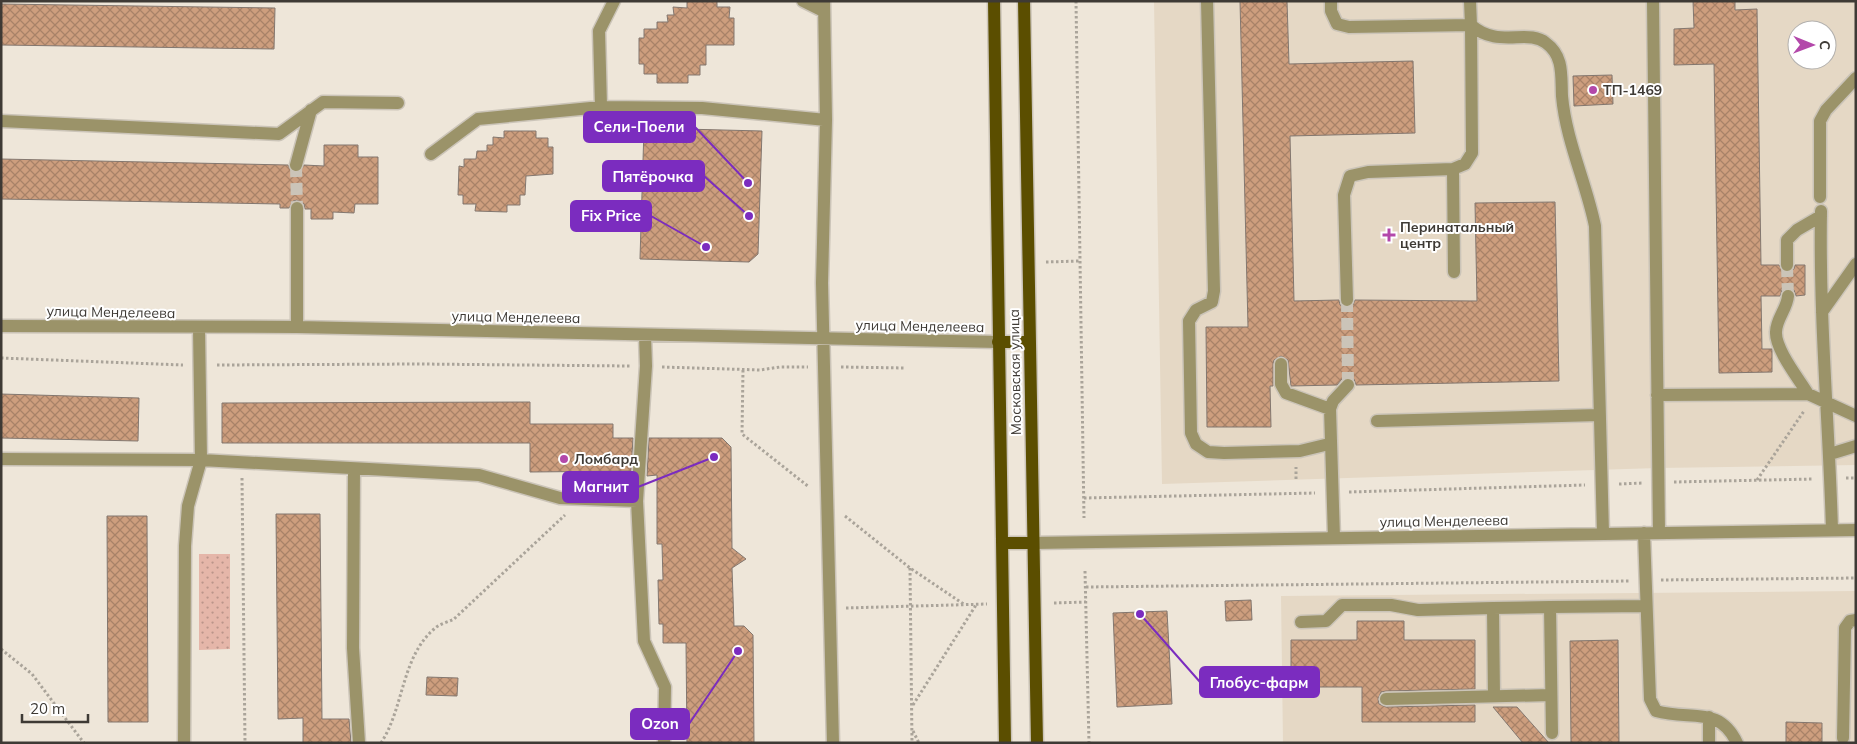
<svg xmlns="http://www.w3.org/2000/svg" width="1857" height="744" viewBox="0 0 1857 744" font-family="Mulish,sans-serif">
<style>
.built{fill:#e5d8c5;fill-rule:evenodd}
.green{fill:url(#green-dots)}
.building{fill:url(#building-cross-hatch);stroke:#83776f}
.lines{fill:none;stroke-linecap:round;stroke-linejoin:round}
.minor-tunnel{stroke:#cbc4b8;stroke-width:12;stroke-dasharray:12 6;stroke-linecap:butt}
.minor-casing{stroke:#cbc4b8;stroke-width:15}
.major-casing{stroke:#cbc4b8;stroke-width:15}
.path{stroke:#aaa49a;stroke-width:3;stroke-dasharray:2.5 2.5;stroke-linecap:butt}
.minor{stroke:#9b9369;stroke-width:12}
.major{stroke:#5b4e00;stroke-width:12}
.poi-dot{fill:#b348aa;stroke:#fff;stroke-width:2}
.labels{text-anchor:middle;dominant-baseline:central;stroke-width:4;stroke-linejoin:round;paint-order:stroke}
.poi-label{font-size:14px;font-weight:bold;fill:#3e3a35;stroke:#fff;text-anchor:start}
.street-label{font-size:14px;fill:#3e3a35;stroke:#fff}
.leader{fill:none;stroke:#7b2cbf;stroke-width:2}
.callout-dot{fill:#7b2cbf;stroke:#fff;stroke-width:2}
.callout{fill:#7b2cbf;stroke:#7b2cbf;stroke-width:2}
.callout-label{font-size:15px;text-anchor:middle;font-weight:bold;fill:#fff}
</style>
<defs>
<pattern id="green-dots" width="8" height="8" patternUnits="userSpaceOnUse" patternTransform="scale(1.25)"><rect width="8" height="8" fill="#e5b6a9"/><path d="M2 2h.1M6 6h.1" fill="none" stroke="#bb958a" stroke-width="1.8" stroke-linecap="round"/></pattern>
<pattern id="building-cross-hatch" width="8" height="8" patternUnits="userSpaceOnUse" patternTransform="scale(1.25)"><rect width="8" height="8" fill="#cd9e7e"/><path d="M0 0l8 8M0 8l8-8" fill="none" stroke="#a88268"/></pattern>
</defs>
<rect width="100%" height="100%" fill="#eee6d9"/>
<path class="built" d="M1154,1h702v464l-198,3 -496,16zM1797,30h30v30h-30z
M1856,591v152h-573l-2,-147z"/>
<path class="green" d="M199,554h31v95l-31,1z"/>
<path class="building" d="M687,1h30v6h13l-1,11h5v27h-28v20h-6v10h-12v8h-31v-9h-13v-10h-5v-26h5v-9h13v-7h11l-1,-7h7l-1,-8 14,1z
M1240,1h47l2,63 124,-3 2,72 -125,3 4,165 45,-1 1,5 7,3 5,-1 3,-7 122,1 -2,-98 80,-1 4,179 -203,4 -2,-6 -5,-2 -7,2 -5,6 -46,1 -3,-26 -7,-4 -7,4 -1,4v22h-3l1,41h-64l-1,-100h42z
M1693,1h42v9l22,-1 4,256h18l4,7 4,1 7,-4 1,-4h10v30l-9,1 -2,-6 -5,-2 -7,2 -2,6h-19l1,53h10v23l-53,1 -5,-309 -40,1v-36l20,-1z
M1,4l274,4 -1,41 -273,-4z
M1612,75l1,29 -39,2 -1,-30z
M644,128l118,3 -4,123 -9,8 -109,-3z
M504,131h32v7h12v9h5v27l-27,2 -1,19h-5v10h-13v7l-32,-1 1,-7h-13v-9h-5l1,-29 5,1v-8h12l1,-8h10v-6h6v-8l11,1z
M324,145h34v12h20v47h-23l-1,9 -21,-1v7h-22v-10h-6l-1,-5 -7,-4 -4,1 -4,7h-9v-4l-279,-5v-40l287,6 3,6 7,2 6,-8 20,1z
M1,394l138,4 -1,43 -137,-3z
M530,402v22h83v14h20l-2,33 -101,1v-29h-308v-40z
M649,438h73l9,9 1,101 14,11 -14,9 2,58h10l9,9 1,108h-67l-1,-100h-23v-19h-4l-1,-44h5l-1,-36h-5v-69l-10,1z
M276,514h44l2,205h27l2,24h-48v-25l-25,1z
M107,516h40l1,206h-40z
M1251,600l1,20 -26,1 -1,-20z
M1167,611l5,93 -55,3 -4,-94z
M1357,621h47v19h71v49l-89,2 -5,1 -3,7 1,5 7,3 89,-2v17h-113v-35h-71v-47h66z
M1618,640l1,103h-48l-1,-102z
M427,677l31,1 -1,18 -31,-1z
M1493,707h24l32,36h-26z
M1786,722l36,1v20h-36z"/>
<g class="lines">
<path class="minor-tunnel" d="M296,165l1,43
M1787,265l1,31
M1347,300l1,85"/>
<defs>
<path id="minor" d="M614,1l-15,30 2,76 101,1 124,12
M803,1l20,10
M824,1l2,119 -4,163 11,460
M1207,1l7,290 -2,11 -16,8 -7,11 2,112 5,11 12,8 16,1 76,-2 29,-7
M1331,1v10l6,13 12,3 122,-2 1,128 -7,11 -12,5 1,103
M1470,1l1,24c27,24 57,3 75,18 18,13 15,33 16,53 4,45 24,86 33,130l8,308
M1653,1l6,532
M1,121l278,13 44,-32 75,1
M431,154l47,-35 123,-12
M296,165l15,-55
M1820,197v-76l6,-11 30,-32
M297,208v119
M1821,211c-2,107 8,213 11,319
M1787,265v-25l10,-10 24,-14
M1788,296c-1,13 -12,23 -12,36 -1,17 23,47 32,62
M1347,300l-3,-105 6,-19 18,-4 85,-3
M1822,312l34,-48
M1,326l296,1 701,15
M645,335l1,31 -9,135 7,140 21,46 -1,56
M1281,364v20l5,9 44,16
M1657,395l151,-1 48,22
M1377,421l222,-6
M1830,454l26,-8
M1,459l200,1 278,15 81,23 77,3
M354,469l-1,179 6,95
M1644,533l6,166 6,12c35,10 63,-6 81,32
M1334,538l-4,-129 3,-8 15,-16
M1033,543l823,-13
M1301,622l25,-1 16,-16h49l27,5 75,-2
M1494,696l-1,-88 57,-1
M1386,699l165,-4
M1709,717v26
M1552,733l-2,-126 95,-1
M1843,738l2,-110 5,-7 6,-1
M184,743l1,-197 3,-40 13,-46 -2,-132"/>
<path id="major" d="M994,1l11,742
M1024,1l13,742
M998,342h31
M1002,543h31"/>
</defs>
<use href="#minor" class="minor-casing"/>
<use href="#major" class="major-casing"/>
<path class="path" d="M1076,1l8,517
M1046,262l34,-1
M1,358l182,7
M217,365l202,-1 211,2
M662,367l98,3 20,-3h28
M841,367l65,1
M743,370l-1,64 67,53
M242,478l3,265
M1846,478h10
M1296,479v-12
M1757,480l47,-69
M1674,482l139,-3
M1619,484l24,-1
M1349,492l236,-7
M1084,498l231,-5
M845,516l65,52 55,37
M910,568l2,175
M1085,571l4,172
M1661,580l195,-2
M1086,587l544,-6
M1054,603l32,-1
M846,608l141,-4
M1,649l31,25 52,69
M913,705l63,-100
M913,731l6,12
M381,743c23,-35 20,-85 53,-114 5,-5 14,-7 20,-10l111,-104"/>
<use href="#minor" class="minor"/>
<use href="#major" class="major"/>
</g>
<g class="poi-dot">
<circle cx="1593" cy="90" r="5"/>
<path d="M1386.5 227.5h5v5h5v5h-5v5h-5v-5h-5v-5h5z"/>
<circle cx="564" cy="459" r="5"/>
</g>
<g class="labels">
<g class="poi-label">
<text x="1603" y="90">ТП-1469</text>
<text x="1400" y="227">Перинатальный<tspan x="1400" dy="16">центр</tspan></text>
<text x="574" y="459">Ломбард</text>
</g>
<g class="street-label">
<text transform="translate(111 312) rotate(1)">улица Менделеева</text>
<text transform="translate(516 317) rotate(1)">улица Менделеева</text>
<text transform="translate(920 326) rotate(1)">улица Менделеева</text>
<text transform="translate(1015 372) rotate(-91)">Московская улица</text>
<text transform="translate(1444 521) rotate(-1)">улица Менделеева</text>
</g>
</g>
<path class="leader" d="M748 183L695 127M749 216L704 176M706 247L651 216M714 457L638 487M1140 614L1200 682M738 651L689 724"/>
<g class="callout-dot">
<circle cx="748" cy="183" r="5"/>
<circle cx="749" cy="216" r="5"/>
<circle cx="706" cy="247" r="5"/>
<circle cx="714" cy="457" r="5"/>
<circle cx="1140" cy="614" r="5"/>
<circle cx="738" cy="651" r="5"/>
</g>
<g class="callout">
<rect x="584" y="112" width="111" height="30" rx="5"/>
<rect x="603" y="161" width="101" height="30" rx="5"/>
<rect x="571" y="201" width="80" height="30" rx="5"/>
<rect x="563" y="472" width="75" height="30" rx="5"/>
<rect x="1200" y="667" width="119" height="30" rx="5"/>
<rect x="631" y="709" width="58" height="30" rx="5"/>
</g>
<g class="callout-label">
<text x="639" y="132">Сели-Поели</text>
<text x="653" y="182">Пятёрочка</text>
<text x="611" y="221">Fix Price</text>
<text x="601" y="492">Магнит</text>
<text x="1259" y="688">Глобус-фарм</text>
<text x="660" y="729">Ozon</text>
</g>
<rect width="1857" height="744" fill="none" stroke="#3e3a35" stroke-width="5"/>
<g transform="translate(1812 45) rotate(91)"><circle r="24" fill="#ffffff" stroke="#b2b0ae"/>
<path d="M0-4L9 19L0 12L-9 19Z" fill="#b348aa"/>
<text y="-8" font-size="14" font-weight="bold" text-anchor="middle" fill="#3e3a35">С</text>
</g>
<path d="M22 714v8h66v-8" fill="none" stroke="#3e3a35" stroke-width="2.5"/>
<text x="30" y="714" font-size="15" fill="#3e3a35" stroke="#ffffff" stroke-width="4" paint-order="stroke">20 m</text>
</svg>
